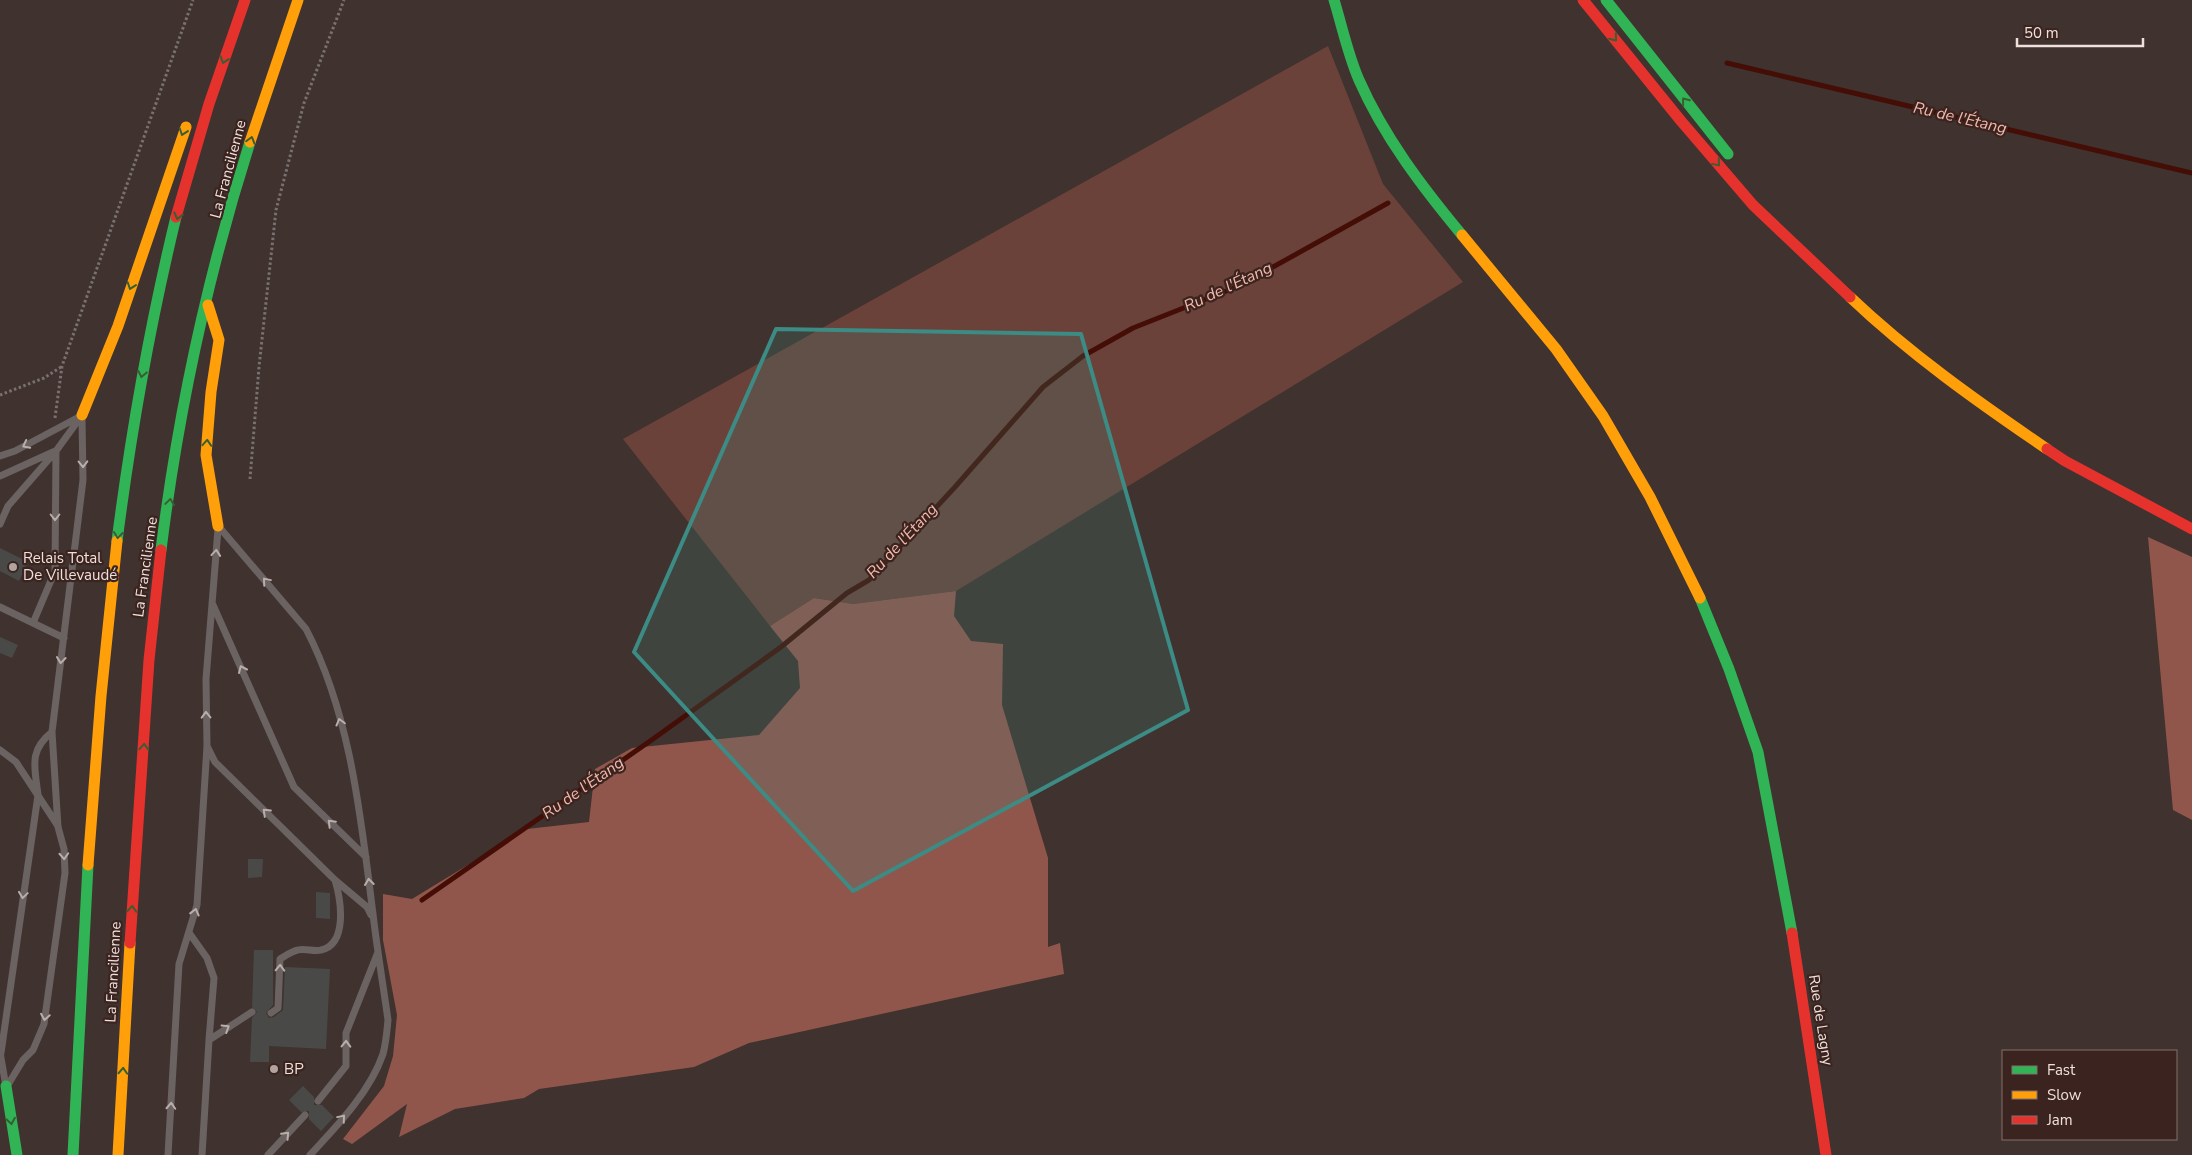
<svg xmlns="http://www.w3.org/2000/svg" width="2192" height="1155" viewBox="0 0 2192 1155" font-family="'Nunito Sans',sans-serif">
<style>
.green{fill:#6b4239}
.forest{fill:#91564b}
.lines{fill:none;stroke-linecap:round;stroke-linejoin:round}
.stream{stroke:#440e07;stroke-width:5}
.building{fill:#494948}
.path{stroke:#787170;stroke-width:3;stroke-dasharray:2.5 2.5;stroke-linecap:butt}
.lane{stroke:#6a6362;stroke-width:7}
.fast{stroke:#30b455;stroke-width:11}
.slow{stroke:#ff9f0a;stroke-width:11}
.jam{stroke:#e5322d;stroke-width:11}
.oneway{stroke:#375e35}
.oneway2{stroke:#baaeab}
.marked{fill:#3c8b84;fill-opacity:0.2;stroke:#3c8b84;stroke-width:4;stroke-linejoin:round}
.poi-dot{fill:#b2a39f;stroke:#3b241f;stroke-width:2}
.labels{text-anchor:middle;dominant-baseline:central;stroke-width:4.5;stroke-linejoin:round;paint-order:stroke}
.street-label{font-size:15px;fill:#f0e0dc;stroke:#3b241f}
.poi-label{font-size:15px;fill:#f0e0dc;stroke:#3b241f;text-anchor:start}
.water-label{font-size:16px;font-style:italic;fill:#f3b8ab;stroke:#3b241f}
</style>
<rect width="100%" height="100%" fill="#40322f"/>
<path class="green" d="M1328,46l55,138 80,98 -507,309 -103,13 -39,-6 -44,28 -147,-187z"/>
<path class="forest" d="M2148,537l44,20v263l-19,-10z
M956,591l-2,25 17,25 32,3 -1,61 46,153v89l12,-4 4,31 -315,69 -55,24 -155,22 -15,9 -69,11 -56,28 8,-33 -55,40 -9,-5 41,-53 9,-30 4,-41 -14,-75v-46l29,5 115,-70 62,-7 6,-53 37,-21 127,-13 41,-47 -2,-27 -28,-35 44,-28 39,6z"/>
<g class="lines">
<path class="stream" d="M1727,63l465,110
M422,900l231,-161 128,-92 66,-54 22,-13 86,-93 88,-100 40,-31 50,-28 106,-42 149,-83"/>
</g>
<path class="building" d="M0,548l28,14 -9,19 -19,-10z
M0,637l18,8 -6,13 -12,-5z
M248,859h15l-1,18 -14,1z
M316,892l14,1v26l-14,-1z
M254,950h19v55l-7,8 3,5 5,-1 9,-7 2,-43 45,2 -4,80 -57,-3v16h-19l2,-44 5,-6 -5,-5z
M303,1086l11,11v8h8l12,12 -13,14 -12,-12v-8l-8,1 -12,-12z"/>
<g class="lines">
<path class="path" d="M0,395l44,-17 17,-11
M55,418l7,-52 131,-366
M250,479l9,-112 17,-157 28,-107 40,-103"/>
<path class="lane" d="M0,456l15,-5 64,-34
M0,476l53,-24
M0,524l8,-18 48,-55 24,-33
M220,528l86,101c45,86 55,190 67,285 4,35 10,70 15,106 -1,11 -2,23 -5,34 -13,38 -46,72 -73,101
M213,605l81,182 72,70
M0,607l64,31
M33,623l22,-52 1,-120
M207,746l8,16 120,118 32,27 4,8
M0,750l16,12 42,64
M190,934l17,24 7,20 -5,62
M271,1013l7,-5 2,-49c5,-3 12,-8 18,-9 7,-2 16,2 23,0 27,-6 20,-50 14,-70
M0,1052l5,29
M1,1053l37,-258c-3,-27 -10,-44 14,-63
M9,1083l14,-23 10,-10 11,-26 21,-151 -1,-24 -6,-22 -6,-95 31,-252 -1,-62
M318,1101l28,-35v-33l32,-81
M168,1155l11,-191 18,-59 10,-159 -1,-67 12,-150
M202,1155l7,-115 43,-28
M268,1155l37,-40"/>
<path class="fast" d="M1334,0c8,26 14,55 25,80 25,57 64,108 103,155
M1606,0l122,154
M117,541c14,-109 33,-217 59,-324
M161,550c17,-137 47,-276 89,-408
M1700,598l29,71 29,83 34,181
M6,1086l11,69
M73,1155l15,-290"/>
<path class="slow" d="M250,142l48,-142
M1462,235l94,114 47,67 47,81 50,101
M1850,297c60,57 128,105 197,152
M208,305l11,35 -8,52 -5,63 12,71
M82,415l36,-89 68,-199
M88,865l13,-169 16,-155
M118,1155l12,-212"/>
<path class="jam" d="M1583,0l98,121 72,84 97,92
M176,217l33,-113 36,-104
M2047,449l18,12 127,68
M1792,933l34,222
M130,943l19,-283 12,-110"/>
</g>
<defs><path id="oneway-chevron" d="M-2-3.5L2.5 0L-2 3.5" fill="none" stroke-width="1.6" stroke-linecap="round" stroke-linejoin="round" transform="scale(1.25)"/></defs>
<g class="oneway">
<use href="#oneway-chevron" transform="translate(1614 38) rotate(51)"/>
<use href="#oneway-chevron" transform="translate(224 60) rotate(109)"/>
<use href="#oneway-chevron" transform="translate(1685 101) rotate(-128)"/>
<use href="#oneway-chevron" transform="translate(183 132) rotate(109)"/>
<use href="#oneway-chevron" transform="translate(251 140) rotate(-74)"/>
<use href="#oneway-chevron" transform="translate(1717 163) rotate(50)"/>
<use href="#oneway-chevron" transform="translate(178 216) rotate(104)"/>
<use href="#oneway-chevron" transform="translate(131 286) rotate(109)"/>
<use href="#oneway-chevron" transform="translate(142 374) rotate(101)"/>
<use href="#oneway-chevron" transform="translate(207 443) rotate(-86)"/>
<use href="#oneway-chevron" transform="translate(170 502) rotate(-82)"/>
<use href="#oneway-chevron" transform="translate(118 535) rotate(97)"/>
<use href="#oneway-chevron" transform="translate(144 747) rotate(-86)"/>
<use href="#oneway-chevron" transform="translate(132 909) rotate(-86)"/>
<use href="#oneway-chevron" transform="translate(123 1071) rotate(-87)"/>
<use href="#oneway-chevron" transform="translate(11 1121) rotate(81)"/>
</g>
<g class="oneway2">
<use href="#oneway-chevron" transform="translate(26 445) rotate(153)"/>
<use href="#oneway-chevron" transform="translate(83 464) rotate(89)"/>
<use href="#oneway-chevron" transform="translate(55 517) rotate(90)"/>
<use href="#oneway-chevron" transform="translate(216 553) rotate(-85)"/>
<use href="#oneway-chevron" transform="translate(266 581) rotate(-130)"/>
<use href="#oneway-chevron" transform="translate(61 660) rotate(96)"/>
<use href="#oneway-chevron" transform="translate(242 669) rotate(-114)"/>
<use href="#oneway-chevron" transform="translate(206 715) rotate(-91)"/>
<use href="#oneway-chevron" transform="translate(340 722) rotate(-105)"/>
<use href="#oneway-chevron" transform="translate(266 812) rotate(-136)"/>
<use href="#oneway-chevron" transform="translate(331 823) rotate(-135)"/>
<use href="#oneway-chevron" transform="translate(64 856) rotate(87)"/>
<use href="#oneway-chevron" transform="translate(369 882) rotate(-97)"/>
<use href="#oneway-chevron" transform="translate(23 895) rotate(98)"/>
<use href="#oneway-chevron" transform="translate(195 912) rotate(-76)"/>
<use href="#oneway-chevron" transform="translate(280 968) rotate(-88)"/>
<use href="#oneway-chevron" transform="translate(45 1017) rotate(99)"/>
<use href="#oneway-chevron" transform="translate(226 1028) rotate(-32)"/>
<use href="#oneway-chevron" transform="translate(346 1044) rotate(-89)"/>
<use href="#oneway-chevron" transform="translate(171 1106) rotate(-87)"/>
<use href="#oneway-chevron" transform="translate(342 1118) rotate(-50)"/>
<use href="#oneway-chevron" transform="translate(286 1135) rotate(-47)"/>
</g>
<path class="marked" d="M776,329l305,5 107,376 -335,181 -219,-239z"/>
<g class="poi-dot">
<circle cx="13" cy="567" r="5"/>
<circle cx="274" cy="1069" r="5"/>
</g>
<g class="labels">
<g class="street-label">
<text transform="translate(228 169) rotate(-75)">La Francilienne</text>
<text transform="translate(145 567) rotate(-82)">La Francilienne</text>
<text transform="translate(113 972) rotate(-87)">La Francilienne</text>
<text transform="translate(1821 1020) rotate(81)">Rue de Lagny</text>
</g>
<g class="poi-label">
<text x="23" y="558">Relais Total<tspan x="23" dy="17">De Villevaudé</tspan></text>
<text x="284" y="1069">BP</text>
</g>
<g class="water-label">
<text transform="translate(1960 118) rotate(13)">Ru de l'Étang</text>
<text transform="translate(1228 287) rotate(-25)">Ru de l'Étang</text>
<text transform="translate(902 541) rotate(-47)">Ru de l'Étang</text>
<text transform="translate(583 788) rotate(-35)">Ru de l'Étang</text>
</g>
</g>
<rect x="2002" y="1050" width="175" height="90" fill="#3b241f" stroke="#836f6b"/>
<rect x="2012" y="1066" width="25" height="8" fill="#30b455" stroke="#836f6b"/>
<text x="2047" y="1075" font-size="15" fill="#f0e0dc">Fast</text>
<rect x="2012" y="1091" width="25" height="8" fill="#ff9f0a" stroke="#836f6b"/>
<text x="2047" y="1100" font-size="15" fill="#f0e0dc">Slow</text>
<rect x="2012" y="1116" width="25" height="8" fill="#e5322d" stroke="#836f6b"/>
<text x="2047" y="1125" font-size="15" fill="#f0e0dc">Jam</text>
<path d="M2017 38v8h126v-8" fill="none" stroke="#f0e0dc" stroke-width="2.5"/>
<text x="2024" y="38" font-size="15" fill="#f0e0dc" stroke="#3b241f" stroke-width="4" paint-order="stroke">50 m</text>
</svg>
